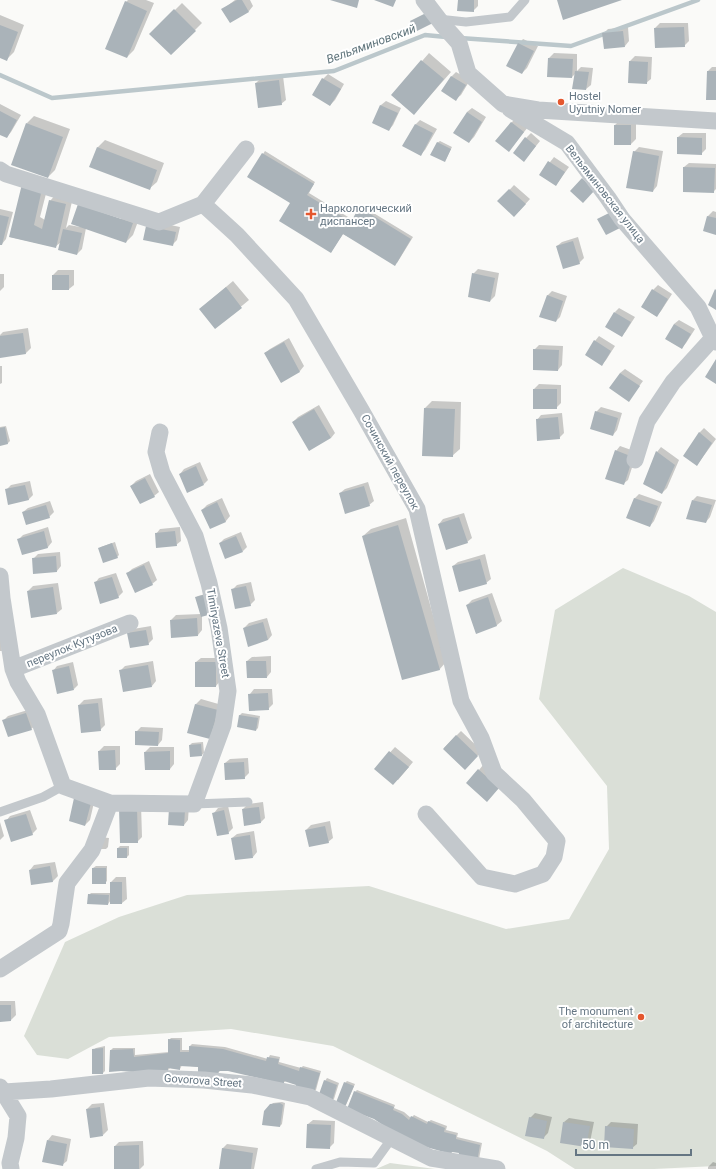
<svg xmlns="http://www.w3.org/2000/svg" width="716" height="1169" viewBox="0 0 716 1169" font-family="Roboto,sans-serif">
<style>
.green{fill:#dadfd7}
.shadow{fill:#0003}
.lines{fill:none;stroke-linecap:round;stroke-linejoin:round}
.stream{stroke:#bbc7cb;stroke-width:4.5}
.building{fill:#aab3b9}
.service{stroke:#c3c8cc;stroke-width:9}
.minor{stroke:#c3c8cc;stroke-width:17}
.poi-dot{fill:#e4572e;stroke:#fff;stroke-width:1.5}
.labels{text-anchor:middle;dominant-baseline:central;stroke-width:4;stroke-linejoin:round;paint-order:stroke}
.poi-label{font-size:11px;fill:#657683;stroke:#fff;text-anchor:start}
.street-label{font-size:11px;fill:#657683;stroke:#fff}
.water-label{font-size:12px;font-style:italic;fill:#60757c;stroke:#fff}
</style>
<rect width="100%" height="100%" fill="#fafaf8"/>
<path class="green" d="M623,568l66,28 27,16v554l-62,3h-79l-28,-18 -214,-105 -102,-17 -122,8 -41,22 -31,-4 -13,-19 41,-94 54,-25 68,-22 182,-9 137,43 63,-10 40,-70 -2,-63 -68,-87 16,-89z
M390,1163l45,6h-59z"/>
<path class="shadow" d="M128,0h18l8,3 -20,47 -7,7 -1,-55z
M235,0h15l3,6 -4,5 -19,11 -7,-13z
M459,0h19v6l-5,5z
M182,3l20,20 -31,31 -20,-20z
M0,15l24,10 -10,27 -7,7 -7,-2z
M660,23h28l1,18 -5,5 -29,-18z
M628,27l1,14 -4,5 -22,-12 5,-5z
M523,39l15,7 -11,22 -5,5 -3,-29z
M429,53l22,19 -30,34 -28,-11z
M554,53l23,1v17l4,-4 12,1 -2,17 -5,4 -10,-16 -4,4 -24,-1 1,-18z
M635,56l17,1 -1,22 -5,4 -17,-1 1,-21z
M712,67h4v32l-8,-28z
M456,72l14,8 -9,15 -5,4 -13,-8 9,-15z
M328,74l16,10 -9,16 -5,5 -7,-26z
M283,76l3,24 -5,4 -25,-21 5,-5z
M386,101l15,7 -8,17 -4,5 -16,-7 8,-18z
M0,104l21,11 -10,17 -4,5 -7,-4z
M472,108l14,9 -12,20 -5,5 -2,-30z
M34,116l36,13 -15,41 -7,7 -21,-54z
M516,118l12,9 -15,19 -2,-23z
M420,120l17,9 -12,21 -5,5 -16,-10 12,-21z
M620,120h16v19l-5,5h-16v-19z
M531,133l9,8 -12,15 -2,-18z
M683,133h23v16l-5,5 -23,-17z
M105,140l59,23 -7,19 -8,7 -59,-23 8,-19z
M440,141l12,6 -6,12 -9,-16z
M639,147l24,4 -6,35 -4,5 -19,-39z
M265,151l50,31 -6,11 44,27 9,-14 51,31 -16,26 -54,-29 -12,18 -39,-49 -29,-49z
M554,157l15,10 -13,18 -16,-10z
M689,163l27,1v25l-3,3 -29,-25z
M49,182l-9,35 5,3 5,-19 7,-8 16,4 -7,31 3,-3 11,2 1,-1 59,-10 -7,19 -7,7 -40,-14 -4,21 -5,5 -16,-12 -6,5 -45,-10z
M514,185l16,14 -11,12 -20,-10z
M0,209l13,3 -7,27 -4,5h-2z
M713,211l3,1v22l-12,-4 4,-14z
M151,221l29,6 -3,13 -5,5z
M578,237l6,21 -5,5 -22,-17 5,-4z
M478,269l21,4 -4,23 -5,5 -17,-27z
M58,270h16v15l-5,4 -16,-14z
M0,274h4v13l-4,4z
M233,281l16,19 -34,28 -15,-19z
M658,285l14,9 -11,17 -5,5 -14,-9 11,-17z
M552,291l15,5 -7,21 -4,4 -9,-25z
M619,308l16,9 -9,14 -4,5 -7,-24z
M679,320l16,9 -9,14 -5,5 -7,-24z
M28,328l3,20 -5,5 -25,3 -1,-21 3,-3z
M599,336l16,10 -9,14 -4,4 -7,-23z
M289,338l15,28 -4,5 -19,11 -16,-29 5,-4z
M539,345l24,1 -1,19 -4,5 -24,-20z
M0,366h2v17l-2,1z
M625,369l18,12 -14,19 -9,-27z
M539,384l22,1v18l-5,5 -22,-19z
M432,401l29,1 -1,47 -8,7 -27,-48z
M319,405l16,28 -4,5 -38,-16 5,-5z
M601,407l21,6 -5,17 -4,5 -17,-23z
M562,413l2,20 -5,5 -22,-18 4,-5z
M6,426l4,15 -2,2 -8,2v-18z
M704,428l12,11 -19,26 2,-32z
M620,446l17,6 -9,28 -5,4 -7,-33z
M661,447l18,13 -12,28 -5,5 -5,-41z
M200,462l8,18 -4,4 -24,-10 4,-5z
M150,474l9,18 -5,4 -23,-10 5,-5z
M30,481l3,14 -5,5 -22,-10 5,-5z
M368,482l6,19 -5,4 -29,-12 5,-4z
M639,494l23,8 -8,19 -4,5 -16,-27z
M697,496l19,4 -6,17 -4,5 -13,-22z
M222,498l8,18 -4,5 -16,7 -8,-18 5,-5z
M50,501l4,11 -5,5 -26,-5 5,-4z
M464,513l8,25 -5,4 -28,-18 4,-5z
M406,518l40,144 -7,8 -76,-134 8,-7z
M48,527l4,15 -4,5 -25,7 -4,-15 4,-4z
M180,527l1,14 -5,4 -20,-11 4,-5z
M241,532l6,15 -4,4 -23,-8 4,-4z
M115,542l4,13 -2,2 -18,-8 2,-2z
M60,552l1,14 -4,5 -24,-12 5,-5z
M485,554l6,25 -5,4 -33,-17 5,-4z
M149,561l8,19 -5,4 -24,-11 4,-4z
M116,573l7,19 -5,5 -23,-14 4,-5z
M251,582l4,18 -5,5 -18,-15 5,-5z
M58,583l4,26 -5,4 -29,-22 5,-5z
M209,593l-7,23v14l-4,5 -27,-15 5,-5 25,-1 -5,-16 2,-2z
M492,593l10,28 -5,4 -21,7 -9,-27 5,-5z
M267,618l5,17 -4,5 -24,-12 5,-5z
M0,622l2,29h-2z
M151,626l2,13 -5,5 -20,-11 5,-4z
M271,656v16l-4,5 -20,-16 5,-4z
M201,658h19v23l-4,5 -20,-24z
M153,661l3,20 -4,5 -32,-15 5,-5z
M73,662l5,23 -4,4 -21,-18 4,-5z
M254,689h18l1,15 -5,5 -18,-15z
M102,698l3,27 -5,5 -21,-25 5,-5z
M201,699l21,6 -8,29 -26,-1 8,-29z
M31,709l5,16 -5,4 -27,-9 4,-4z
M242,713l18,3 -2,12 -2,2 -18,-4 2,-11z
M141,727l22,1 -1,12 -4,5 -22,-13z
M461,731l21,20 -17,17 -21,-20z
M203,742l1,11 -2,2 -12,-10 2,-2z
M104,746h16v18l-5,5 -16,-18z
M150,747h24v17l-4,5 -25,-17z
M395,747l18,15 -15,18 -23,-11z
M248,758l1,15 -5,5 -19,-15 5,-4z
M483,765l20,18 -12,13 -12,-26z
M80,794l15,4 -5,22 -5,5z
M263,802l2,16 -5,5 -17,-14 5,-5z
M141,804l1,33 -5,5h-16z
M189,805l-1,15 -4,5 -15,-1z
M228,806l5,22 -5,5 -14,-20 4,-5z
M30,810l7,19 -5,5 -26,-13 4,-5z
M330,821l3,17 -5,4 -22,-12 5,-5z
M0,822l4,14 -4,4z
M254,831l3,21 -4,5 -21,-19 5,-4z
M100,837l9,1 -1,9 -2,2h-8z
M120,846h9v9l-2,2 -9,-9z
M55,862l3,14 -5,5 -21,3 -2,-14 4,-5z
M96,866h11v15l-2,2 -12,-15z
M116,877h10l1,22 -5,4 -11,-3 -3,4 -19,-9 2,-2h20v-11z
M0,1001h15l1,14 -5,5 -11,1z
M171,1038h11v12h8v-4l2,-2 33,3 43,12 2,-4 10,2 -1,5 22,6 2,-2 18,5 -5,19 -2,2 -17,-8 -11,-3 -3,2 -55,-13 -8,1 -2,2 -19,-6 -17,-2 -2,4 -10,-1 -2,2 -57,-20 2,-2h22v7l34,-3v-12z
M105,1046v25l-2,2 -10,-23 3,-2z
M327,1078l12,5 -5,16 -2,2 -7,-20z
M347,1081l8,3 -9,21 -2,2 1,-24z
M357,1090l38,15 -1,3 10,4 7,6 3,-3 14,7 3,-2 16,6 -1,4 12,3 -1,4 25,6 -3,16 -19,-7 -105,-60z
M282,1102l3,1 -3,21 -2,2 -9,-21 2,-2z
M104,1103l4,27 -5,5 -16,-26 5,-5z
M535,1113l17,4 -4,16 -5,5 -13,-20z
M569,1118l25,4 -4,20 -4,4 -22,-24z
M313,1120l22,1 -1,22 -5,5 -21,-24z
M611,1122l27,2 -1,20 -5,4 -26,-21z
M52,1135l19,4 -4,22 -5,4 -14,-25z
M143,1141l1,24 -4,4h-25v-23l4,-4z
M227,1144l31,4 -4,21h-34l3,-21z
M713,1162l3,1v6h-8v-2z"/>
<g class="lines">
<path class="stream" d="M460,38l111,8 127,-46
M0,75l52,23 282,-27 91,-36 21,2"/>
</g>
<path class="building" d="M237,0h5l7,12 -19,11 -9,-14z
M330,0h29l-2,8z
M374,0h22l-3,7z
M458,0h16v12l-17,-1z
M557,0h65l-59,20z
M125,1l22,10 -20,47 -22,-9z
M174,9l22,22 -25,24 -22,-21z
M428,12l5,11 -18,9 -5,-11z
M0,25l18,7 -11,29 -7,-3z
M684,27l1,20 -30,1 -1,-20z
M623,31l2,16 -21,2 -2,-16z
M518,43l16,8 -12,23 -16,-8z
M548,58l25,1 -1,19 -25,-1z
M421,60l23,19 -30,36 -23,-20z
M629,61l19,1 -1,22 -19,-1z
M575,71l14,1 -3,18 -14,-1z
M707,71h9v29h-10z
M451,76l15,9 -10,16 -15,-10z
M322,78l19,11 -11,17 -18,-11z
M279,80l3,25 -24,3 -3,-25z
M380,105l18,8 -9,18 -17,-8z
M0,111l17,9 -10,18 -7,-3z
M467,112l15,10 -13,21 -16,-10z
M511,122l13,10 -15,20 -14,-11z
M26,123l37,14 -15,41 -37,-13z
M415,124l18,9 -12,23 -19,-10z
M614,125h17v20h-17z
M525,137l11,9 -12,16 -11,-9z
M677,137l25,1v17l-25,-1z
M437,142l14,7 -6,13 -15,-7z
M97,147l60,23 -7,20 -61,-23z
M633,151l26,5 -6,36 -27,-4z
M262,153l52,31 -7,11 44,27 8,-15 52,32 -16,27 -52,-32 -12,19 -52,-32 11,-18 -43,-26z
M548,161l17,11 -9,14 -17,-11z
M683,167l32,1 -1,25 -31,-1z
M582,178l13,12 -12,13 -13,-12z
M22,184l20,5 -8,36 8,4 7,-29 17,4 -10,44 -47,-11z
M509,189l17,15 -12,13 -17,-16z
M78,204l55,19 -7,20 -55,-19z
M611,212l9,16 -14,7 -9,-16z
M0,215l9,2 -7,28h-2z
M707,216l9,2v17l-13,-4z
M146,226l30,6 -3,14 -30,-6z
M63,229l19,4 -5,22 -19,-5z
M573,241l7,23 -17,5 -7,-23z
M472,273l23,5 -5,24 -22,-5z
M52,275h17v15h-17z
M226,287l16,21 -27,21 -16,-20z
M652,289l16,10 -11,18 -16,-10z
M715,289l1,1v20l-8,-5z
M547,295l16,6 -7,21 -17,-5z
M614,312l17,10 -9,15 -17,-10z
M674,324l17,10 -9,15 -17,-10z
M23,333l3,21 -26,4v-22z
M594,340l17,11 -9,15 -17,-11z
M284,342l16,30 -19,11 -17,-30z
M533,349l26,1 -1,21 -25,-1z
M716,359v25l-11,-7z
M620,373l20,13 -11,16 -20,-14z
M533,389h24v20h-24z
M424,408l31,1 -2,48 -31,-1z
M314,409l17,29 -22,13 -17,-29z
M595,411l23,7 -5,18 -23,-7z
M558,417l2,22 -23,2 -1,-22z
M5,427l3,17 -8,2v-18z
M699,432l13,11 -15,23 -14,-10z
M615,450l18,7 -9,28 -19,-6z
M656,451l19,14 -13,29 -19,-10z
M196,466l8,19 -17,8 -8,-19z
M145,478l10,19 -15,7 -10,-18z
M25,485l4,15 -21,5 -3,-16z
M364,486l6,20 -25,8 -6,-21z
M634,498l24,8 -8,21 -24,-9z
M692,500l20,5 -6,18 -20,-4z
M217,502l9,20 -16,7 -9,-19z
M46,505l4,13 -24,7 -4,-13z
M459,517l9,26 -22,7 -8,-26z
M398,525l42,145 -38,10 -40,-144z
M44,531l4,17 -26,7 -5,-16z
M175,531l2,15 -21,2 -1,-15z
M236,536l7,16 -18,7 -6,-16z
M112,543l6,15 -15,5 -5,-15z
M56,556l1,16 -24,2 -1,-16z
M480,559l7,25 -28,8 -7,-26z
M144,565l9,20 -18,8 -9,-20z
M112,577l7,21 -19,6 -6,-22z
M246,586l5,20 -16,3 -4,-20z
M53,587l4,27 -26,4 -4,-27z
M207,594l5,20 -11,3 -6,-20z
M488,597l9,29 -21,8 -10,-29z
M197,618l1,18 -27,2 -1,-18z
M263,622l5,18 -20,7 -5,-19z
M146,630l3,15 -19,3 -3,-15z
M246,661h20l1,17h-20z
M195,662h21v25h-21z
M148,665l4,22 -29,5 -4,-22z
M69,666l5,24 -17,4 -5,-24z
M268,693l1,17 -20,1 -1,-17z
M98,703l3,28 -20,2 -3,-28z
M195,704l23,6 -8,29 -23,-6z
M26,713l6,17 -24,7 -6,-17z
M239,715l19,3 -2,13 -19,-4z
M135,731l24,1 -1,14 -23,-1z
M456,735l22,21 -13,14 -22,-21z
M201,744l1,12 -12,1 -1,-12z
M115,750l1,20h-17l-1,-19z
M170,751v19h-25l-1,-18z
M389,751l20,16 -16,18 -19,-16z
M244,762l1,17 -20,1 -1,-17z
M478,769l21,19 -12,14 -21,-19z
M74,798l17,5 -6,23 -16,-5z
M259,807l2,16 -17,3 -2,-17z
M119,808h18l1,35h-18z
M169,808l16,2 -1,16 -16,-1z
M224,810l5,24 -12,2 -5,-23z
M26,814l7,21 -22,7 -7,-22z
M325,826l4,17 -20,4 -4,-17z
M250,835l3,23 -18,2 -4,-22z
M117,848h10v10h-10z
M50,866l3,16 -22,3 -2,-15z
M92,868h14v16h-14z
M110,882h12v22h-12z
M88,894l21,1 -1,10 -21,-1z
M0,1005h11v16l-11,1z
M168,1039l12,1v12h9v-6l34,3 43,12 1,-4 12,2 -1,5 21,7 1,-4 20,6 -6,20 -19,-5 1,-3 -12,-4v3l-56,-13h-9l-1,3 -20,-2v-5l-18,-1v4l-12,-2v3l-22,2 -25,-2 -12,1 1,-22 23,-1 1,8 34,-4z
M103,1048v26h-11v-25z
M324,1080l13,5 -5,17 -14,-5z
M344,1082l10,4 -10,23 -9,-4z
M354,1091l40,16 -1,3 9,4 7,6 2,-4 16,8 1,-3 17,7 -1,4 12,3v4l24,6 -3,17 -19,-5 1,-4 -7,-1 -1,2 -32,-9 -26,-13 -19,-13 -27,-10z
M280,1103l3,2 -3,22 -18,-2 2,-14 6,-7z
M100,1107l3,29 -13,2 -4,-29z
M529,1117l18,4 -3,18 -19,-3z
M563,1122l27,4 -4,21 -26,-4z
M307,1124l24,1 -1,24 -24,-1z
M605,1126l29,3 -1,20 -29,-2z
M47,1140l20,4 -4,22 -21,-4z
M139,1145v24h-25v-23z
M222,1148l31,5 -2,16h-32z"/>
<g class="lines">
<path class="service" d="M438,19l28,3 44,-5 15,-17
M194,804l54,-2
M0,812l43,-15 20,-11
M316,1169l24,-7 34,1 18,-25"/>
<path class="minor" d="M424,0l19,25 16,18 9,30 35,31 35,6 178,11
M510,109l57,34 41,55 14,21 76,88 15,31 3,4
M0,170l6,4 153,48 44,-18 43,-55
M203,204l34,31 59,64 65,111 56,99 44,192 20,37 13,35 29,27 34,41 -3,16 -11,17 -28,10 -33,-7 -56,-63
M635,460l12,-39 26,-39 40,-44
M0,576l2,22 11,71 5,13 19,32 26,72 47,17 84,1 29,-79 5,-34 -9,-63 -10,-45 -14,-47 -33,-63 -6,-21 4,-20
M13,669l117,-46
M0,969l59,-38 2,-7 6,-41 25,-33 18,-47
M0,1087l18,29 -2,22 -6,25 1,6
M4,1092l47,-3 98,-11 55,2 48,5 58,12 121,61 66,11"/>
</g>
<g class="poi-dot">
<circle cx="561" cy="102" r="4"/>
<path d="M309 208h4v4h4v4h-4v4h-4v-4h-4v-4h4z"/>
<circle cx="641" cy="1017" r="4"/>
</g>
<g class="labels">
<g class="poi-label">
<text x="569" y="96">Hostel<tspan x="569" dy="13">Uyutniy Nomer</tspan></text>
<text x="320" y="208">Наркологический<tspan x="320" dy="13">диспансер</tspan></text>
<text x="633" y="1011" text-anchor="end">The monument<tspan x="633" dy="13">of architecture</tspan></text>
</g>
<g class="street-label">
<text transform="translate(605 194) rotate(52)">Вельяминовская улица</text>
<text transform="translate(390 462) rotate(61)">Сочинский переулок</text>
<text transform="translate(218 633) rotate(80)">Timiryazeva Street</text>
<text transform="translate(72 646) rotate(-22)">переулок Кутузова</text>
<text transform="translate(203 1081) rotate(4)">Govorova Street</text>
</g>
<g class="water-label">
<text transform="translate(371 44) rotate(-20)">Вельяминовский</text>
</g>
</g>
<path d="M576 1149v6h115v-6" fill="none" stroke="#657683" stroke-width="2"/>
<text x="582" y="1149" font-size="12" fill="#657683" stroke="#ffffff" stroke-width="3" paint-order="stroke">50 m</text>
</svg>
